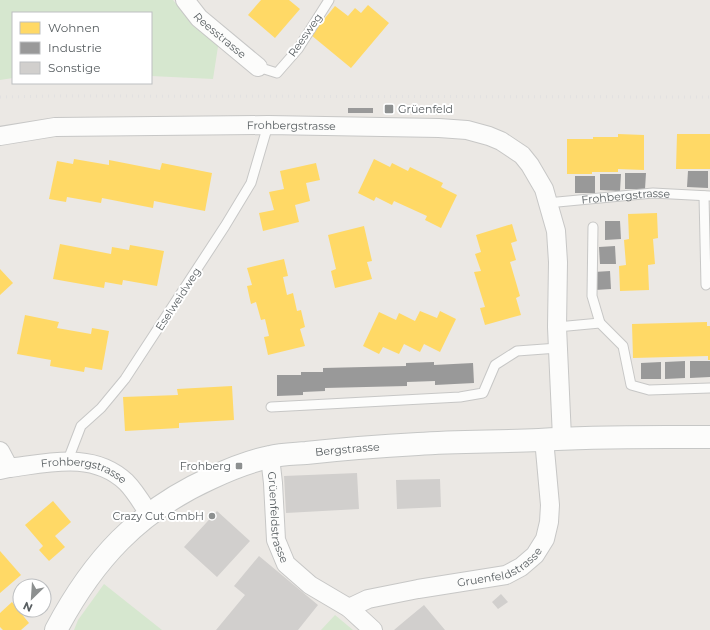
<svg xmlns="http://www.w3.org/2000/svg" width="710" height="630" viewBox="0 0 710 630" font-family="Montserrat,sans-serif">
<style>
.green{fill:#d6e7cf}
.homes{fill:#ffd966}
.industry{fill:#999}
.building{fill:#d1cfcd}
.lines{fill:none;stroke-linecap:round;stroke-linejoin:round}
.service-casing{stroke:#c7c7c6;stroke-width:11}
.minor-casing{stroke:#c7c7c6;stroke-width:20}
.secondary-casing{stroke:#c6c7c6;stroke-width:24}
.service{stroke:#fcfcfb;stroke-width:9}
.minor{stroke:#fcfcfb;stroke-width:18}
.secondary{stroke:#fcfcfb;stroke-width:22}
.rail{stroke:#e2e1e1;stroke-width:3;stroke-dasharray:1 5;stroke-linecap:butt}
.poi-dot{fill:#8d9090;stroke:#fff;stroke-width:1.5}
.labels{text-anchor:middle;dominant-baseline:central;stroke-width:4;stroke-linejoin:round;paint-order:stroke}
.street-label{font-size:11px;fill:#5a6063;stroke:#fff}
.poi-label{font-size:11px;fill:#5a6063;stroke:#fff;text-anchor:end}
</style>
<rect width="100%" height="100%" fill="#ebe8e4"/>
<path class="green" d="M0,0h173l10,12 36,28 -6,39 -62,-3v-63h-138v65l-13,2z
M104,584l58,46h-88l4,-10z
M335,615l18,15h-32z"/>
<path class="homes" d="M261,0h28l11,9 -25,29 -27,-23z
M368,5l21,18 -38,45 -40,-33 24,-29 13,10 7,-8 6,5z
M618,134l26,1v35l-26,-1v3h-26v2h-25v-35h26v-2h25z
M677,134h33v35h-34z
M74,159l35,6v-5l51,10 2,-7 50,10 -7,38 -51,-10 -1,7 -51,-10 -1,5 -34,-6 -1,5 -17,-3 8,-38 16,3z
M374,159l16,8 2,-4 16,8 2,-4 33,16 -2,4 16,8 -16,33 -16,-8 2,-4 -33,-15 -2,4 -16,-8 -2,4 -16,-8z
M316,163l4,17 -14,3 4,18 -15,4 4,17 -36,9 -4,-18 15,-3 -5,-18 15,-3 -4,-18z
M657,213l1,25 -5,1 2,25 -7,1 1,25 -29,1 -1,-25 7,-1 -2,-25 5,-1 -1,-25z
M512,224l5,17 -6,2 5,17 -6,2 10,34 -4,2 5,17 -36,10 -5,-17 5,-1 -11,-35 7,-1 -6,-17 6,-2 -5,-17z
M364,226l8,35 -5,1 5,17 -37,9 -4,-17 5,-2 -8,-34z
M60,244l51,10 1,-7 17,3 1,-5 34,6 -7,35 -34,-6 -1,5 -17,-3 -1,6 -51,-9z
M284,259l4,17 -5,1 4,18 6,-2 4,18 4,-1 4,17 -5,2 5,17 -37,9 -4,-18 5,-1 -4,-17 -4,1 -5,-18 -5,2 -4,-18 5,-1 -5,-17z
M0,269l13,14 -13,12z
M420,311l17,7 3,-7 16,8 -16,33 -16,-8 -4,8 -16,-8 -5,10 -16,-7 -4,7 -16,-8 16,-34 17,8 3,-7 16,8z
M25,315l34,7 -2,6 34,6 1,-6 17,3 -7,39 -17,-3 -1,5 -34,-6 1,-6 -34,-6z
M707,322v4h3v34h-2v-4l-75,2 -1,-34z
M232,386l2,34 -55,3v5l-54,3 -2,-34 55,-2 -1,-6z
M53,501l18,21 -16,14 10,11 -16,14 -10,-11 4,-4 -18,-21z
M0,551l21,24 -21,18z
M12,602l17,21 -8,7h-18l-3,-3v-14z"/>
<path class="industry" d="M348,108h25v5h-25z
M403,108h28v5h-28z
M688,171h20v17l-21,-1z
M625,173h21l-1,16h-20z
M600,174h21l-1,17 -20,-1z
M575,176h20v17h-20z
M605,221h15l1,18 -16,1z
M615,246l1,18h-16l-1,-17z
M610,271l1,18 -16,1 -1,-18z
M685,361v17l-20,1v-17z
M690,361h20v16l-20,1z
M434,362v3l39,-2 1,20 -39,2v-4l-28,1v4l-82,2v3l-22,1v3l-26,1v-21h24v-3h22v-4l83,-2v-3z
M661,362v17h-20v-16z"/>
<path class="building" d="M357,473l2,36 -73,4 -2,-37z
M440,479l1,28 -44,2 -1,-29z
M217,511l33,30 -33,36 -33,-30z
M259,556l59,49 -20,25h-82l29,-35 -11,-9z
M501,594l7,8 -10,7 -6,-7z
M424,605l21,25h-51l13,-11z"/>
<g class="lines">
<defs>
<g id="service">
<path d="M258,67l19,6 21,-24 31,-49"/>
<path d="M704,196l2,89"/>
<path id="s1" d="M547,203l106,-10 57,3"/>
<path d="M593,227l-1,69 8,27"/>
<path d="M557,327l43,-4 23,23 8,39 18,5 61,-2"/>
<path d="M271,407l189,-10 23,-4 12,-28 22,-14 41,-3"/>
<path d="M68,461l3,-9 10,-26 20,-18 24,-29 100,-153 26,-43 17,-58"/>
</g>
<g id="minor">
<path id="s2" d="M185,0l14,18 59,49"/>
<path id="s3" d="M0,136l55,-9 213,-2 171,3 28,2 22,6 12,5 21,14 8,10 14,24 12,42 2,31 -1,65 5,111"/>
<path d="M0,451l9,17"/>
<path id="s4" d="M270,457l3,26 3,57 10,24 24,21 39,23 24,22"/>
<path id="s5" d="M0,470l9,-2c40,-5 84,-17 117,14 9,9 16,21 23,32"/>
<path id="s6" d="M349,608l19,-9 50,-10 88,-14 15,-8 14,-12 10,-16 4,-17 1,-17 -6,-66"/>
</g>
<g id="secondary">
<path id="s7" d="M56,630c37,-70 82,-119 155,-152 19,-9 39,-17 59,-21 11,-3 24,-3 36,-4 37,-4 75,-7 112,-9 40,-3 81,-2 121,-4 57,-4 114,-3 171,-3"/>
</g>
</defs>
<use href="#service" class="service-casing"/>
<use href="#minor" class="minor-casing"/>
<use href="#secondary" class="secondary-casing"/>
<use href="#service" class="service"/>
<use href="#minor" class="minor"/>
<use href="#secondary" class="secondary"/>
<path class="rail" d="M0,97l55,-1 655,1"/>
</g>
<g class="poi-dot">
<rect x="384" y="104" width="10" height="10" rx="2"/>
<rect x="235" y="462" width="8" height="8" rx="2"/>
<circle cx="212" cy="516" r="4"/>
</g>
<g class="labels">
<g class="street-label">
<text stroke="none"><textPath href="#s2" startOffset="50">Reesstrasse</textPath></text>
<text transform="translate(305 35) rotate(-55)">Reesweg</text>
<text stroke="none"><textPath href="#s3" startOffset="292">Frohbergstrasse</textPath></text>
<text stroke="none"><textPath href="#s1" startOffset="79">Frohbergstrasse</textPath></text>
<text transform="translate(178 299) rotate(-57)">Eselweidweg</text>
<text stroke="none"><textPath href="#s7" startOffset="362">Bergstrasse</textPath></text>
<text stroke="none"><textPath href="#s5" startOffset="86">Frohbergstrasse</textPath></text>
<text stroke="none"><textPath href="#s4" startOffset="61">Grüenfeldstrasse</textPath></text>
<text stroke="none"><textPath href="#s6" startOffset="158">Gruenfeldstrasse</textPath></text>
</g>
<g class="poi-label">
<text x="398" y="109" text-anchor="start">Grüenfeld</text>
<text x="231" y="466">Frohberg</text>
<text x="204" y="516">Crazy Cut GmbH</text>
</g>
</g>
<rect x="12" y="12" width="140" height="72" fill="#ffffff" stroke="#bdbfc1"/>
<rect x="20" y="22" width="20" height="12" fill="#ffd966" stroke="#bdbfc1"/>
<text x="48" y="32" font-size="12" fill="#5a6063">Wohnen</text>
<rect x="20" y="42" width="20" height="12" fill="#999999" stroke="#bdbfc1"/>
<text x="48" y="52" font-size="12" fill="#5a6063">Industrie</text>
<rect x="20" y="62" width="20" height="12" fill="#d1cfcd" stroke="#bdbfc1"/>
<text x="48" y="72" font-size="12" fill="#5a6063">Sonstige</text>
<g transform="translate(32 598) rotate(205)"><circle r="19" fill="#ffffff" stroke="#bdbfc1"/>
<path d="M0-3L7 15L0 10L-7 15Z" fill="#8d9090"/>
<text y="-6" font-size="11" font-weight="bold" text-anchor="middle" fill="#5a6063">N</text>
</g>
</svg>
